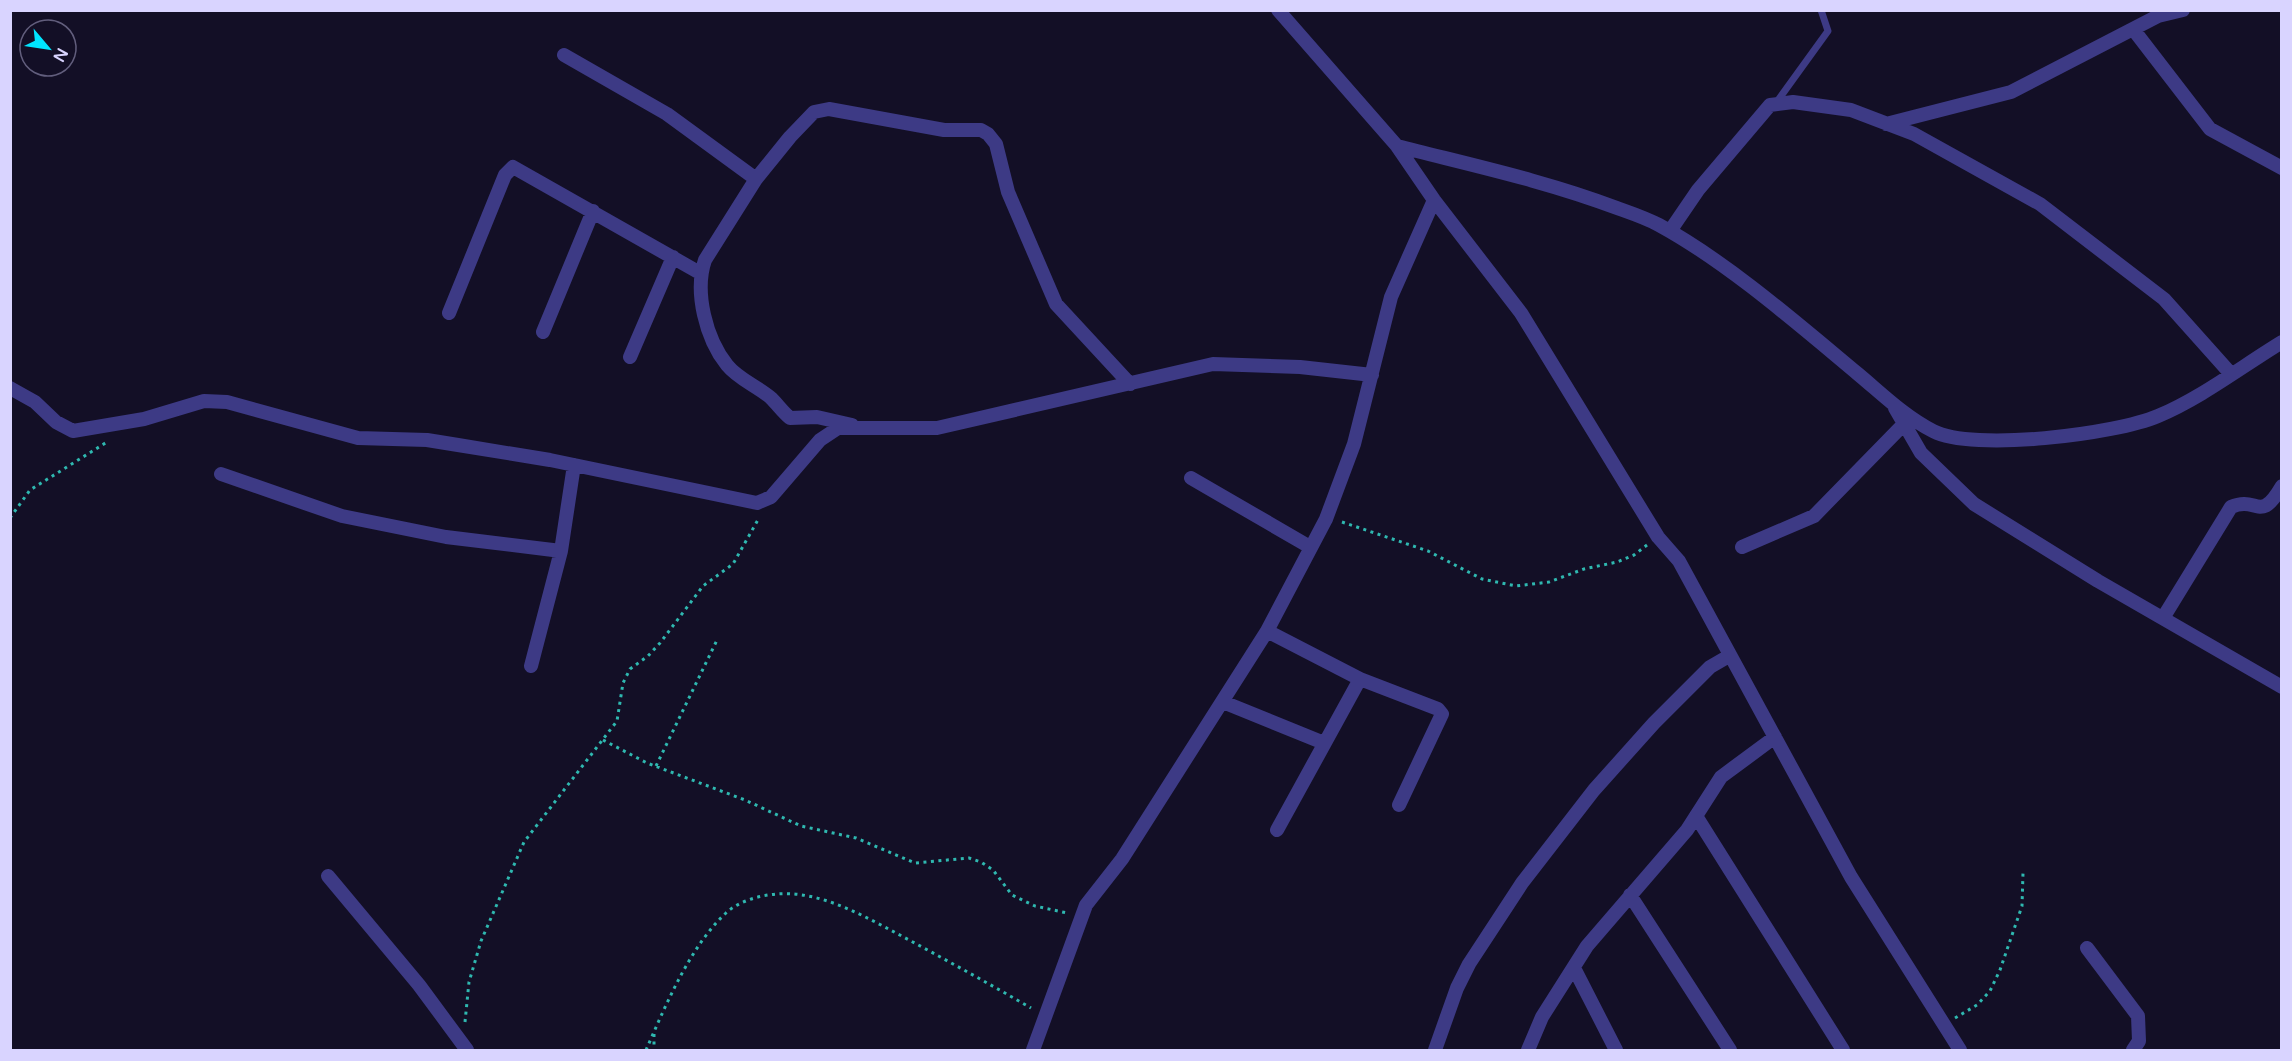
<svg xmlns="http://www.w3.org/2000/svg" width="2292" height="1061" viewBox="0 0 2292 1061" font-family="'Varela Round',sans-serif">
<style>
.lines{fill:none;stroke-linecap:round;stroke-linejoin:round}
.path{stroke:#2fb8b0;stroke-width:3;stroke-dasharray:3 4.5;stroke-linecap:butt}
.lane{stroke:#3d3a85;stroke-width:7}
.street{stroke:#3d3a85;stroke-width:14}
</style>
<rect width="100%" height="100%" fill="#130f26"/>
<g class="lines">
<path class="path" d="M10,518l20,-28 77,-48
M1342,522l86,29 54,28 34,7 33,-4 35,-13 33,-7 17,-7 13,-10
M603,740l44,23 98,37 56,26 55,12 59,25 54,-5 12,4 12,8 19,25 23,11 32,7
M656,766l61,-126
M1955,1018l22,-13 13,-14 10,-21 22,-64 1,-33
M465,1022l4,-40 12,-41 43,-99 93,-121 6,-38 7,-14 18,-13 12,-13 43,-57 30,-22 26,-46
M654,1034v16
M646,1050c19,-43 44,-104 80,-137 16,-15 46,-21 68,-19 36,3 70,22 102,39 45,24 90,49 135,75"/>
<path class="lane" d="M1776,103l52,-72 -7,-21"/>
<path class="street" d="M1278,10l119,136 37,54 87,113 137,224 21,24 172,316 109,173
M2133,29l77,100 72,39
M564,55l103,59 89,65
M1886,124l125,-32 147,-76 25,-6
M1397,146c74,19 149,35 220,62 14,5 29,10 42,17 68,37 139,99 199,149 24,20 46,42 75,57 40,21 183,3 225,-15 43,-18 83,-49 124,-74
M1670,231l28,-41 72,-85 23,-3 58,8 63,24 126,70 124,95 67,75
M449,313l56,-138 8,-8 187,106
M543,332l50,-121
M630,357l43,-100
M10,388l25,14 21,20 17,9 71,-12 60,-18 23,1 131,36 69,2 31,5 92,15 207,43 14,-6 49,-57 18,-12h99l276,-64 87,3 72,8
M1895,408l26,45 53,51 124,77 184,106
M852,425l-35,-8 -27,1c-7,-6 -12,-13 -19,-20 -14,-12 -33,-19 -44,-33 -21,-26 -33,-73 -22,-105l51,-81 34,-42 24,-25 15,-3 115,21h37l7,4 8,10 12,48 48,112 74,80
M221,474l121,42 104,21 115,14
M1191,478l119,69
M1742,547l72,-31 89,-91
M2163,618l68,-111c27,-12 28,18 51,-21
M1267,631l93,48 78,30 4,5 -43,91
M531,666l30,-115 13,-86
M1223,702l101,41
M1696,816l147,234
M1277,830l83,-151
M328,876l91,109 48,65
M1630,895l100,155
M2087,948l51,68 1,25 -6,9
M1574,968l42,82
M1033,1050l53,-145 36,-46 145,-228 59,-112 28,-75 37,-147 43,-97
M1435,1050l22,-62 12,-24 53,-81 72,-93 60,-67 56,-56 19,-11
M1528,1050l14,-33 45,-71 100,-116 34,-53 54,-40"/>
</g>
<rect width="2292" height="1061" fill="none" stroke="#d9d4ff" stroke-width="24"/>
<g transform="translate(48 48) rotate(119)"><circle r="28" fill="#130f26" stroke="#625e7d" stroke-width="1.5"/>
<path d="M0-4.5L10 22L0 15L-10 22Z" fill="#00e5ff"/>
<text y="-9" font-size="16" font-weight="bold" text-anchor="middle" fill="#d9d4ff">N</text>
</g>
</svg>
